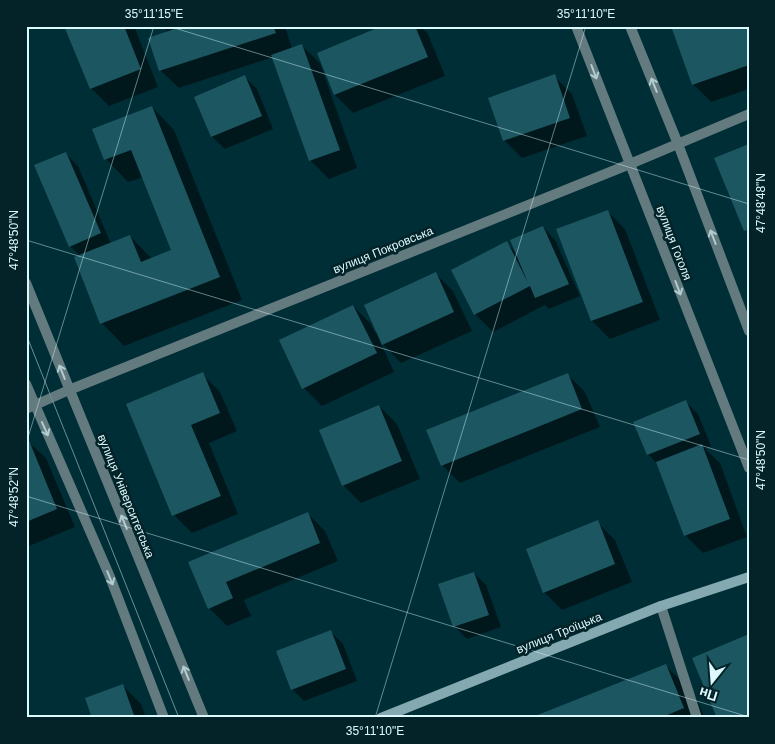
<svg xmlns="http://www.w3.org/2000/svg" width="775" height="744" viewBox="0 0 775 744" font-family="Arial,sans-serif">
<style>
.shadow{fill:#0007}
.building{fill:#1c5761}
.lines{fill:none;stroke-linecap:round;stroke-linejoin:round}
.minor{stroke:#637a7f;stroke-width:10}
.secondary{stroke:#84a9b1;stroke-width:10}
.tram{stroke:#6a9096;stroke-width:1}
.oneway{stroke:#b2cdd2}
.ticks{fill:none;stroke:#dcf9fe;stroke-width:1;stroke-opacity:0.45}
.labels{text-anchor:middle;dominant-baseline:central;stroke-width:5;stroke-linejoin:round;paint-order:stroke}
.street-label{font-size:12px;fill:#dcf9fe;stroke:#042328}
.neatline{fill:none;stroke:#dcf9fe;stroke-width:2}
.ticks-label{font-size:12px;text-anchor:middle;fill:#dcf9fe}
</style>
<rect width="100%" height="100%" fill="#002e36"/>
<path class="shadow" d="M66,26h68l24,61 -49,19 -18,-18z
M162,26h123l7,23 9,-4 19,18 37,105 -28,11 -18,-18 -38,-104 -94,31 -19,-18 8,-38z
M385,26h35l8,8 17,42 -92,37 -18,-18 -17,-42z
M749,26v63l-38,13 -18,-18z
M554,76l18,18 15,42 -65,22 -18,-18z
M245,77l12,12 16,40 -48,20 -13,-12 -16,-39z
M152,107l22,23 68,170 -118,46 -22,-23 -22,-67 -10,-10 -5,-93 13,13 33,78 19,-8 22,23 21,-8 -30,-74 -15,5 -22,-23z
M607,211l18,18 35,91 -50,19 -18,-18 -34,-91z
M543,227l12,13 25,56 -31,13 -4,-4 -52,27 -18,-18 31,-71 11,10z
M435,273l18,18 19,40 -71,32 -21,-22 14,31 -72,34 -18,-18 49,-82 18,18 4,9z
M202,374l18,18 17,39 -28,12 29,71 -46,19 -18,-18 -47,-110z
M567,374l18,18 15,35 -140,56 -18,-18z
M686,402l12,12 13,32 -6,3 15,14 27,74 -44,16 -18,-18 -27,-70 -10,-11z
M379,406l18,18 23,55 -59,24 -18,-18z
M26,440l20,18 29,69 -46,19 -3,-3z
M307,513l18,18 13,30 -94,39 7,16 -24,10 -18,-18 -20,-46z
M597,522l18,18 17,42 -70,28 -18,-18z
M474,573l12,12 15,42 -34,12 -13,-13z
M330,631l13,13 14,37 -53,20 -12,-12z
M665,665l30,30 10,23h-172z
M123,686l18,18 5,14h-53z"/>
<path class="building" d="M64,26h60l17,43 -51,20z
M183,26h90l3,7 -117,38 -11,-33z
M382,26h33l13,31 -94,38 -17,-42z
M671,26h78v39l-57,20z
M302,44l38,106 -31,11 -38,-106z
M555,74l15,44 -67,23 -15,-43z
M245,75l17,41 -51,21 -17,-40z
M152,106l68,171 -120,47 -26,-67 56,-22 11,27 30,-12 -40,-100 -27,10 -12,-31z
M749,144v85l-5,2 -30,-73z
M66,152l35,81 -32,14 -35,-82z
M608,210l35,92 -52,19 -35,-92z
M543,226l26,58 -34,14 -5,-12 -56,29 -23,-45 56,-29 21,42 -18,-43z
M436,272l18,40 -72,33 -18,-40z
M353,305l24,48 -75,36 -23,-49z
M203,372l17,41 -29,12 30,71 -49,20 -46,-112z
M568,373l14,36 -141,57 -15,-36z
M686,400l14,34 -53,21 -14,-33z
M379,405l23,56 -60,25 -23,-56z
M28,438l29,71 -31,13v-83z
M702,444l28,75 -46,17 -28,-74z
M308,512l12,31 -94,39 7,16 -25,11 -20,-47z
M598,520l17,44 -72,29 -17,-44z
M474,572l15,43 -36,12 -15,-43z
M331,630l15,39 -55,21 -15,-39z
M749,634v84h-32l-25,-60z
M666,664l18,44 -24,10h-130z
M123,684l12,34h-43l-7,-20z"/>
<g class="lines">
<path class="minor" d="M576,26l173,442
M630,26l48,118 71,187
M26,283l178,435
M26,384l84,193 54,141
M26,409l43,-19 561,-226 119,-50
M661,606l36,112"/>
<path class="secondary" d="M381,718l280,-112 88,-29"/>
<path class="tram" d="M26,334l153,384"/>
</g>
<defs><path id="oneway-shaft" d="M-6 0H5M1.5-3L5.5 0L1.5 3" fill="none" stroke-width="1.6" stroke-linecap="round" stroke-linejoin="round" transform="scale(1.25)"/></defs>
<g class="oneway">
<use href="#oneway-shaft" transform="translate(594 72) rotate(69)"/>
<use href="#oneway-shaft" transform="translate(654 85) rotate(-112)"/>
<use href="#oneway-shaft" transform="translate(713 237) rotate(-111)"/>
<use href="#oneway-shaft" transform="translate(678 288) rotate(69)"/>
<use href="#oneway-shaft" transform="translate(62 372) rotate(-112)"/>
<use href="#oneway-shaft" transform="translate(45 429) rotate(66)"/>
<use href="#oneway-shaft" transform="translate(124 522) rotate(-112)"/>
<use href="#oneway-shaft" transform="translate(110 578) rotate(68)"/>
<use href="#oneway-shaft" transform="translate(186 673) rotate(-112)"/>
</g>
<path class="ticks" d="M168,26l581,178M26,240l723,220M26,444l128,-418M26,496l723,221M375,718l211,-692"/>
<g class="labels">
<g class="street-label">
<text transform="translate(674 243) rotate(69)">вулиця Гоголя</text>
<text transform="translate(383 250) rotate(-22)">вулиця Покровська</text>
<text transform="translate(126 496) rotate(68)">вулиця Університетська</text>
<text transform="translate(559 633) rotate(-22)">вулиця Троїцька</text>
</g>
</g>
<rect width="775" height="744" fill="none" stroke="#042328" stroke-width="55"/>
<g transform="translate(712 682) rotate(197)" stroke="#042328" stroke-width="4" paint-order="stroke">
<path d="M0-4L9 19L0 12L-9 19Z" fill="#dcf9fe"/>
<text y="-8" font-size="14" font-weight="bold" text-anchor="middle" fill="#dcf9fe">Пн</text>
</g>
<rect x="28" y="28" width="720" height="688" class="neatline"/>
<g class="ticks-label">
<text x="154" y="18">35°11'15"E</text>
<text x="586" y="18">35°11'10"E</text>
<text transform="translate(761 203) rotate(-90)" y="4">47°48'48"N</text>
<text transform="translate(14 240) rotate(-90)" y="4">47°48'50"N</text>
<text transform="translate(761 460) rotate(-90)" y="4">47°48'50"N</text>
<text transform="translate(14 497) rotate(-90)" y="4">47°48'52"N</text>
<text x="375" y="735">35°11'10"E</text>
</g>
</svg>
